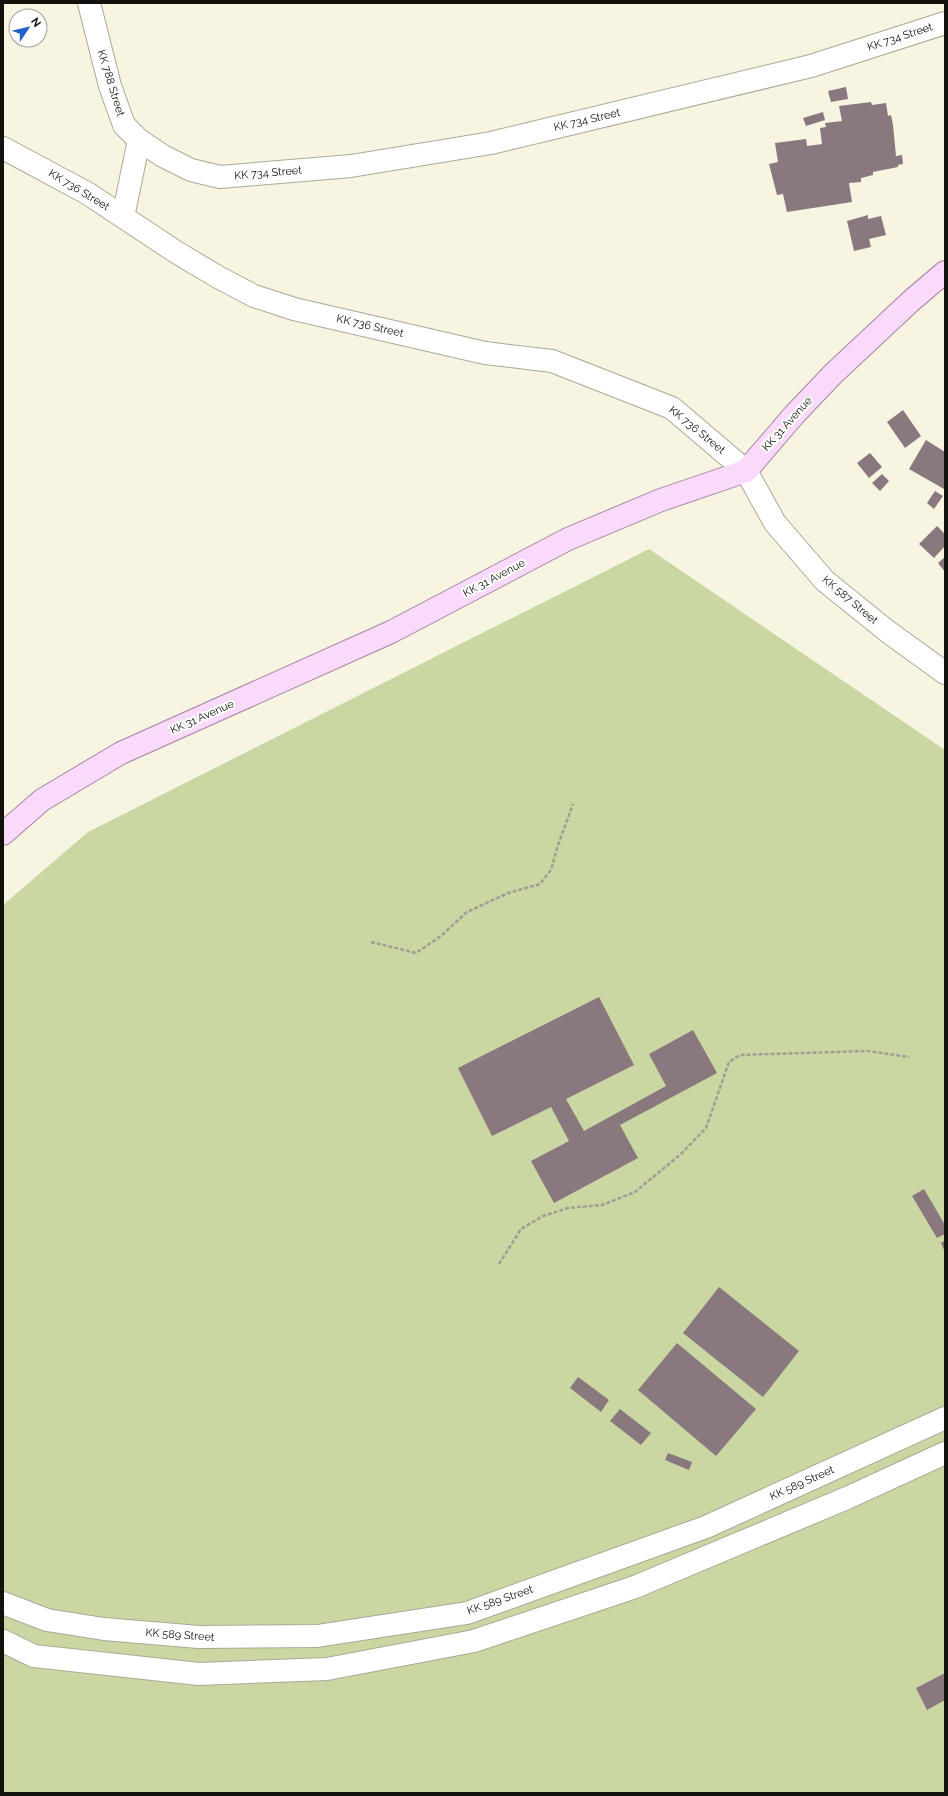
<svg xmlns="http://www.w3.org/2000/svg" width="948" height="1796" viewBox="0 0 948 1796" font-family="Raleway,sans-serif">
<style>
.park{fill:#cad7a2}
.building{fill:#8a787f}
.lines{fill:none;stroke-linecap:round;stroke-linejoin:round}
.minor-casing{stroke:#aba897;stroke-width:24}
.major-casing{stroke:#a683a4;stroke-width:24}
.path{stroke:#a09f91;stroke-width:2.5;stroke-dasharray:4 2;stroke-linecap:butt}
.minor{stroke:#fff;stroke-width:22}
.major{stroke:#fadafa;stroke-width:22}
.labels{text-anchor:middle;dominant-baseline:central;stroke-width:4;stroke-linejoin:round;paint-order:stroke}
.street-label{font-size:11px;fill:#12110b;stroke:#fff}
</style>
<rect width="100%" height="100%" fill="#f7f5e2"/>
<path class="park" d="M649,549l296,201v1043h-942v-888l85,-73z"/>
<path class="building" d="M846,87l2,12 -17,3 -3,-11z
M871,102l1,3 14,-2 2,13 3,-1 2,10 3,31 6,-1 1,9 -5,1v2l-25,5v3l-12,3v4l-12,1 3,19 -65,10 -4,-18 -6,1 -8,-31 9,-2 -3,-19 31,-4 1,7 15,-2 -2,-16 6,-1 -1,-4 17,-2 -3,-15z
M823,112l2,8 -19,6 -3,-8z
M868,215v4l13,-3 5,19 -17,4 2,8 -17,4 -7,-30z
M903,410l18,26 -16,12 -18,-26z
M926,440l19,12 -1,37 -35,-20z
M870,453l12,14 -13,11 -12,-15z
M882,474l7,7 -9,10 -8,-8z
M935,491l8,5 -9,13 -7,-6z
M937,526l8,8v12l-11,12 -15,-14z
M945,557v15l-7,-9z
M599,997l35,68 -68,34 18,32 82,-45 -17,-32 44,-24 24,43 -97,52 18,33 -84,45 -23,-42 38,-20 -18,-34 -59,29 -34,-68z
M924,1189l21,36v9l-8,4 -25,-42z
M945,1240v12l-4,-9z
M719,1287l80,64 -36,46 -80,-64z
M677,1343l79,66 -40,47 -78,-66z
M578,1377l31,23 -8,12 -31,-24z
M620,1409l31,24 -10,12 -31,-24z
M668,1453l24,9 -3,8 -24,-10z
M945,1673v27l-18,10 -11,-22z"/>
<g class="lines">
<defs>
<path id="minor" d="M89,3l21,83 14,39 15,15 24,16 28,14 29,7 131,-11 140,-23 320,-77 134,-43
M3,148l84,45 89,59 42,25 36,19 40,13 191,44 67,8 120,47 74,63 29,52 50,58 62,50 58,42
M123,217l16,-77
M3,1603l44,17 57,9 95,8 118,-1 150,-23 239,-86 239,-109
M3,1641l31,15 165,18 128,-5 147,-28 161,-54 212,-89 98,-45"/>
<path id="major" d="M3,834l39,-34 79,-47 270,-121 177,-93 93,-39 85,-29 48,-56 39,-41 78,-73 34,-29"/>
</defs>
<use href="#minor" class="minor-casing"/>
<use href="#major" class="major-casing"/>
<path class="path" d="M371,942l45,11 25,-17 26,-24 41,-19 32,-9 11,-14 7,-25 15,-41
M499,1264l22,-35 22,-13 25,-8 34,-3 33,-13 46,-38 25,-26 23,-66 11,-7 128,-4 41,6"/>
<use href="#minor" class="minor"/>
<use href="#major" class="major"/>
</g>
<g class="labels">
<g class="street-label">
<text transform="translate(900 37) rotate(-18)">KK 734 Street</text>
<text transform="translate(111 83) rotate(73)">KK 788 Street</text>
<text transform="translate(587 120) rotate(-13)">KK 734 Street</text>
<text transform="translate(268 173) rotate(-5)">KK 734 Street</text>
<text transform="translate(79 190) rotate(31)">KK 736 Street</text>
<text transform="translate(370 326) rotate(13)">KK 736 Street</text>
<text transform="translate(787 424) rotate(-48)">KK 31 Avenue</text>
<text transform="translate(697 430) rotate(39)">KK 736 Street</text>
<text transform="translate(494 578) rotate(-28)">KK 31 Avenue</text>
<text transform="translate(850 600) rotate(40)">KK 587 Street</text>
<text transform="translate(202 717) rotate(-24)">KK 31 Avenue</text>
<text transform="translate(802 1483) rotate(-24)">KK 589 Street</text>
<text transform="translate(500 1600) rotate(-19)">KK 589 Street</text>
<text transform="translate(180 1635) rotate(4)">KK 589 Street</text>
</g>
</g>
<rect width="948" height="1796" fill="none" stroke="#12110b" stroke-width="8"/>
<g transform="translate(28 28) rotate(55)"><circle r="19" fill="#ffffff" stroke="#a0a09d"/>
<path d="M0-3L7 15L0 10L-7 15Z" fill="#1f62ce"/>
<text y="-6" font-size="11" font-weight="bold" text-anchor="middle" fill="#12110b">N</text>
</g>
</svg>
